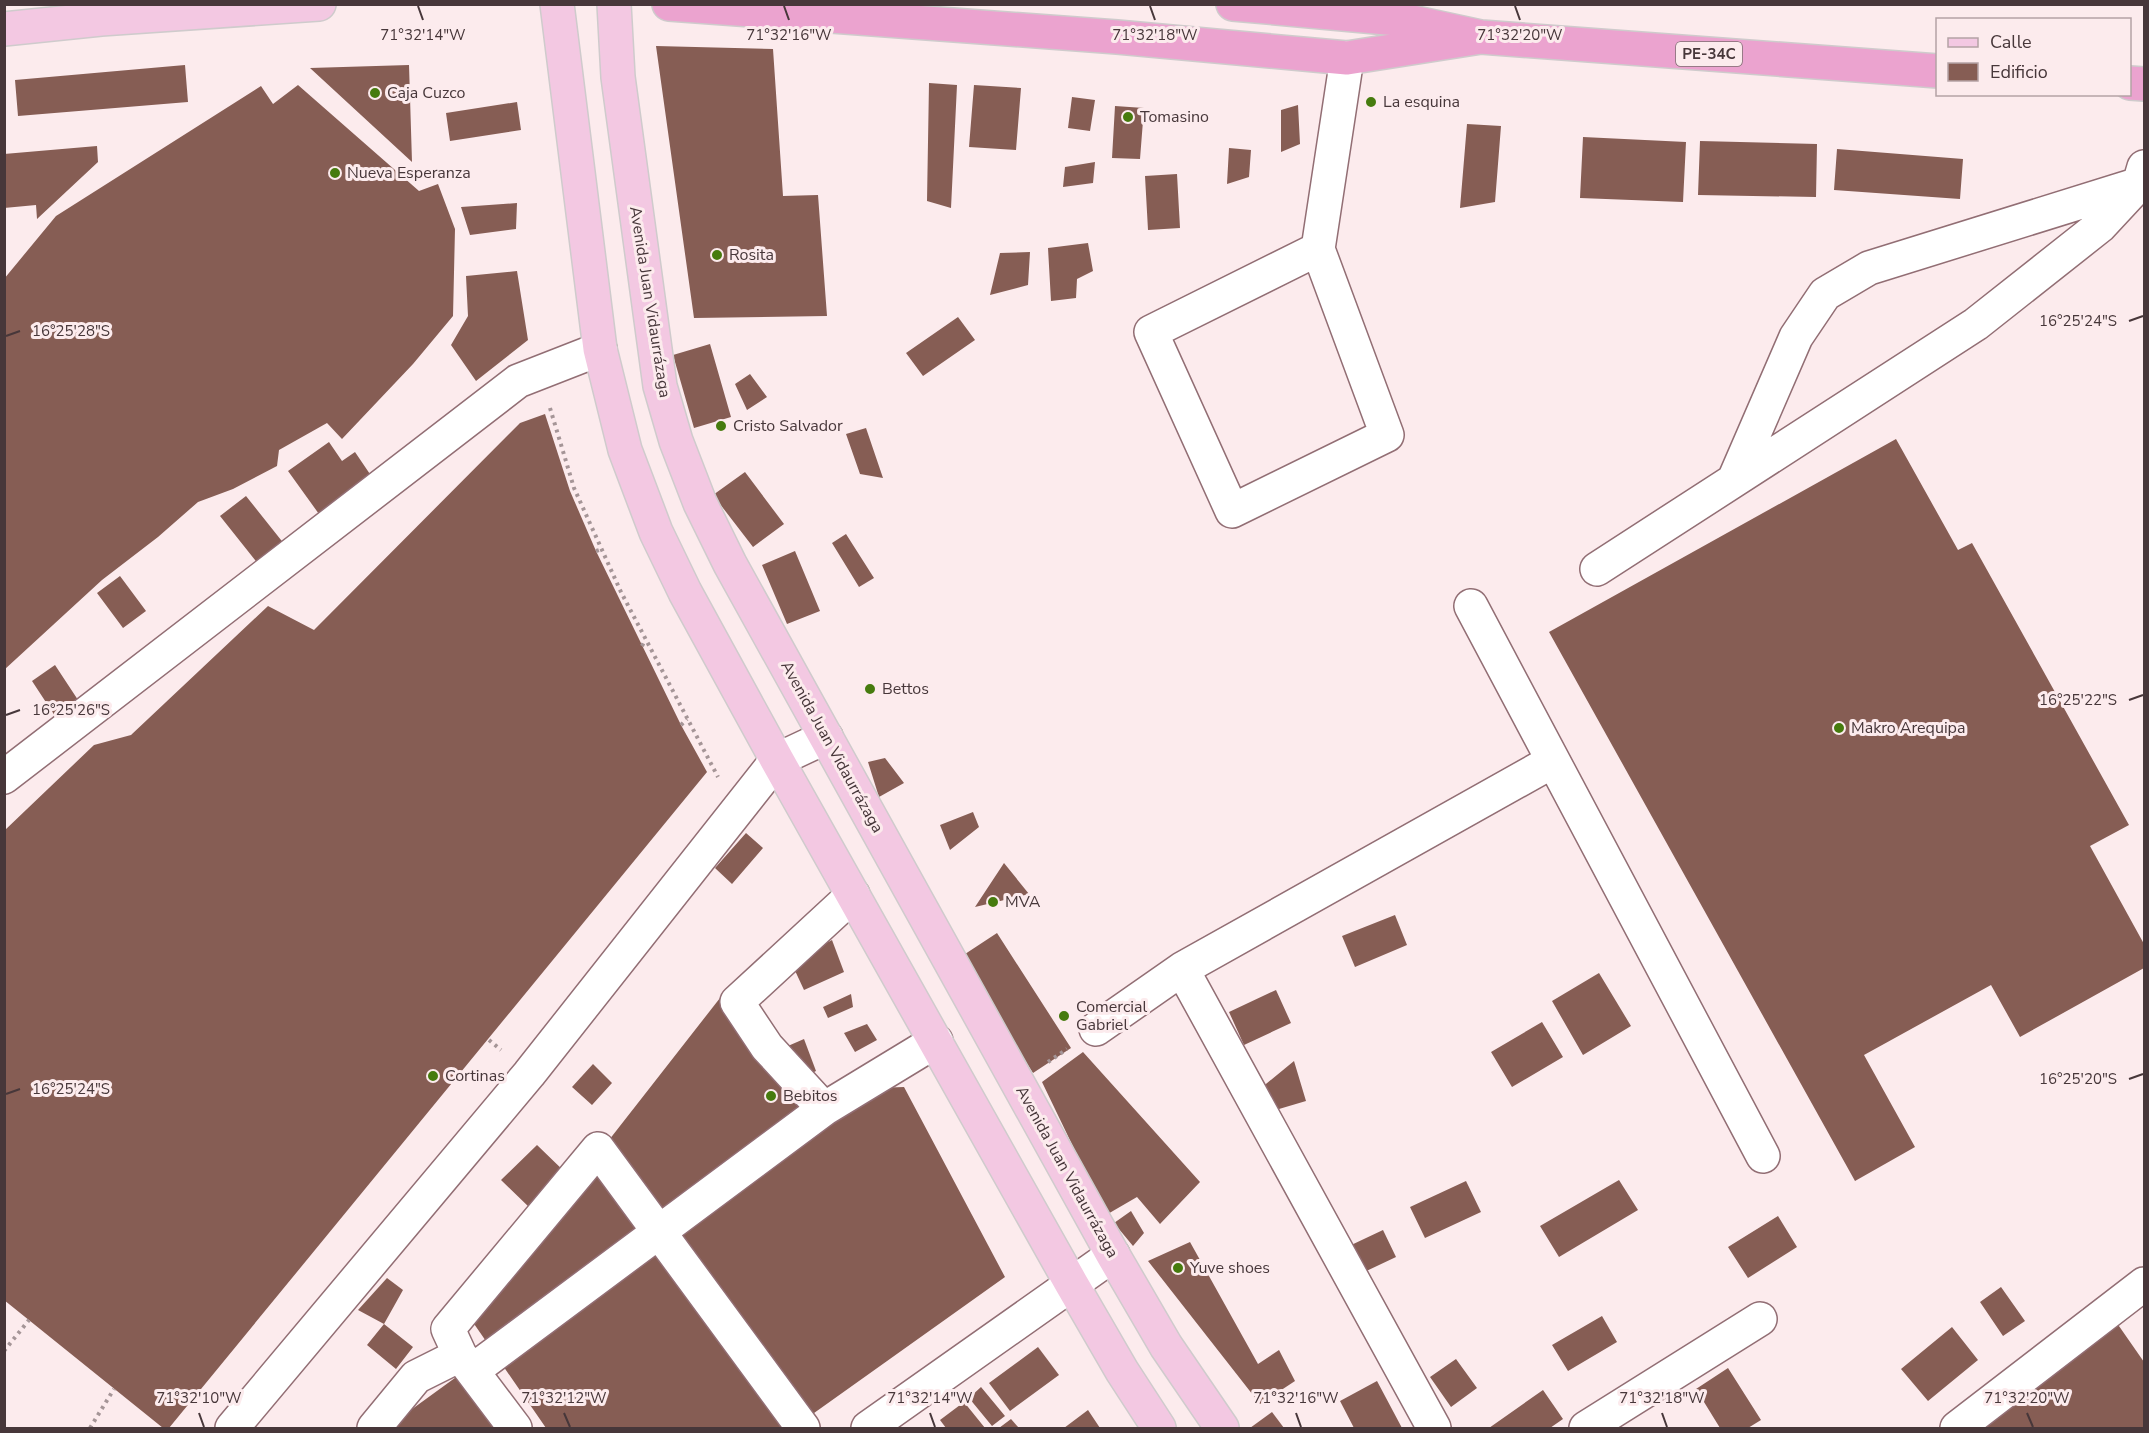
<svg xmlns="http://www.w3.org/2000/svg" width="2149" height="1433" viewBox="0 0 2149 1433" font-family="'Nunito Sans',sans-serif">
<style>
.building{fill:#865d54}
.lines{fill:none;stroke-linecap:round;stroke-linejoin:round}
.minor-casing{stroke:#926e74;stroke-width:36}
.major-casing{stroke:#cfcbcc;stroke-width:36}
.highway-casing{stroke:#cfcbcc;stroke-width:36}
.path{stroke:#a59597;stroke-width:4;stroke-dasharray:3 4.5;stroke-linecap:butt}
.minor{stroke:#fff;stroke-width:33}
.major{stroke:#f3c8e2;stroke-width:33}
.highway{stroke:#eba3cf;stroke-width:33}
.ticks{fill:none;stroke:#47373a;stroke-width:2}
.poi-dot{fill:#467b0e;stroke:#fcebed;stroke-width:2}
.labels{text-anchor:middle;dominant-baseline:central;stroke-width:6;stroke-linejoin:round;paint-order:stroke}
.shield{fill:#fcebed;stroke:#7d6d70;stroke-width:1.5}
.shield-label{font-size:15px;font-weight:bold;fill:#47373a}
.poi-label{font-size:16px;fill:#47373a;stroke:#fcebed;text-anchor:start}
.street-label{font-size:16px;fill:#47373a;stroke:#fcebed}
.ticks-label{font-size:15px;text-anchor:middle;fill:#47373a;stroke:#fcebed;stroke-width:6;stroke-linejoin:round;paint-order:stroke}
</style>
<rect width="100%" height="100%" fill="#fcebed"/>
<path class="building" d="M656,46l117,3 10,147 35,-1 9,121 -133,2z
M185,65l3,37 -170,14 -3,-36z
M409,65l3,97 -102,-94z
M929,83l28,2 -6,123 -24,-7z
M298,85l121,106 19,-7 17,45 -2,87 -40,48 -71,75 -15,-16 -48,27 -2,16 -44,23 -35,13 -40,35 -56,43 -98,90v-391l52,-63 205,-130 12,18z
M974,85l47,3 -5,62 -47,-3z
M1072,97l23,3 -5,31 -22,-3z
M517,102l4,28 -71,11 -4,-28z
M1298,105l2,39 -19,8v-42z
M1115,106l29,2 -4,51 -28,-1z
M1467,124l34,2 -6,76 -35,6z
M1583,137l103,5 -3,60 -103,-4z
M1700,141l117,3 -1,53 -118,-2z
M97,146l1,16 -61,57 -1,-14 -32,3v-54z
M1229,148l22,2 -2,27 -22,7z
M1837,149l126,10 -3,40 -126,-9z
M1095,162l-2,21 -30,4 2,-20z
M1177,174l3,54 -32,2 -3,-54z
M517,203l-1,26 -46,6 -9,-28z
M1088,243l5,28 -16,8 -1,19 -25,3 -3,-53z
M1030,252l-2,33 -38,10 10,-42z
M517,271l11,69 -52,41 -25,-36 17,-29 -2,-40z
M958,317l17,23 -52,36 -17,-23z
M710,344l21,73 -37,11 -21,-73z
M750,374l17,23 -20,13 -12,-26z
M545,414l25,77 26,60 85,174 26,47 -538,656h-6l-159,-128v-469l90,-86 37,-10 137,-129 46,24 206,-207z
M866,428l17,50 -23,-4 -14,-40z
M1896,439l62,111 14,-7 157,282 -39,21 54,98v24l-124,69 -29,-52 -127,70 51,92 -60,34 -306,-549z
M329,442l13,19 13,-9 21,31 -52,38 -36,-50z
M745,472l39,52 -31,23 -40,-52z
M246,496l39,49 -26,20 -39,-49z
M846,534l28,44 -15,9 -27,-44z
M795,551l25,60 -33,13 -25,-59z
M120,576l26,35 -23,17 -26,-35z
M55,665l25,38 -23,16 -25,-38z
M885,758l19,25 -25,14 -11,-35z
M973,812l6,15 -29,23 -10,-25z
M746,833l17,15 -31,36 -17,-16z
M1004,863l25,31 -54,13z
M1395,915l12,30 -52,22 -13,-31z
M997,933l74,115 -38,25 -74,-115z
M832,940l12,32 -40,18 -13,-28z
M1599,973l32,53 -48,29 -31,-54z
M1276,990l15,33 -47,22 -15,-33z
M851,994l2,13 -25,11 -5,-11z
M720,998l72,93 112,-4 101,190 -212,151h-247l-76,-110z
M1542,1022l21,35 -51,30 -21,-35z
M867,1024l10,16 -22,12 -11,-19z
M804,1039l12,32 -10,5 -25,-27z
M1083,1052l117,130 -40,42 -23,-27 -31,18 -64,-133z
M1294,1061l12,40 -27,8 -18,-21z
M593,1064l19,19 -20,22 -20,-18z
M537,1145l30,29 -36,35 -30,-29z
M1619,1180l19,30 -79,47 -19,-31z
M1466,1181l15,31 -56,26 -15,-31z
M1131,1211l13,22 -11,13 -19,-23z
M1778,1216l19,31 -49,31 -20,-31z
M1383,1230l13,27 -36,17 -13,-27z
M1190,1242l68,122 21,-14 16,31 -35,23 -112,-143z
M387,1278l16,12 -19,34 -26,-14z
M2001,1287l24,34 -22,15 -23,-34z
M1602,1316l15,26 -49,29 -16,-26z
M2112,1316l32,46v66h-169z
M384,1324l29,23 -17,22 -29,-24z
M1952,1327l26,33 -50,41 -27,-32z
M1038,1347l21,28 -49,36 -21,-28z
M1456,1359l21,29 -26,19 -21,-30z
M1728,1368l33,52 -13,8h-28l-24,-39z
M459,1375l39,53h-112z
M1377,1381l25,47h-48l-14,-27z
M981,1387l24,29 -13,10 -23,-28z
M1543,1390l20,29 -13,9h-61z
M964,1402l21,26h-39l-6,-8z
M1088,1410l12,18h-36z
M1272,1412l12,16h-34z
M1011,1419l8,9h-20z"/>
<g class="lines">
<defs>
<path id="minor" d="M1318,249l-167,83 81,179 155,-76 -69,-186 29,-191
M1734,480l62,-143 29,-43 44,-26 270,-84
M1597,569l379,-245 124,-98 39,-42 5,-17
M1471,606l292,550
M4,777l514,-396 82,-32
M1182,969l252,459
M1096,1029l86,-60 371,-208
M824,1109l-57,-62 -30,-45 116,-107
M472,1371l352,-262 112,-68
M232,1428l297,-354 248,-314 49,-23
M374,1428l42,-51 44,-22
M515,1428l-55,-73 -12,-26 150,-180 205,279
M868,1428l245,-173
M1586,1428l174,-109
M1957,1428l187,-144"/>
<path id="major" d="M557,4l43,345 25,101 31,82 29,60 92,168 294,523 51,88 37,57
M614,4l4,73 42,309 16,55 24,62 30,61 383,691 53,91 56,82
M4,29l97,-10 218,-15"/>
<path id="highway" d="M669,4l448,33 230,21 134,-21
M1233,4l165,15 83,18 457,34
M2130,83l14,1"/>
</defs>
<use href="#minor" class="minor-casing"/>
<use href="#major" class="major-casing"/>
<use href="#highway" class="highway-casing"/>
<path class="path" d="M550,408l24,80 47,104 97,185
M596,551l6,-2
M642,646l3,-6
M681,725l6,-6
M489,1040l12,10
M1048,1062l19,-13
M4,1351l25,-31
M90,1428l24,-39"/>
<use href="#minor" class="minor"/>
<use href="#major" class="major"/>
<use href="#highway" class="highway"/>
</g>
<path class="ticks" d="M418,6l5,14M784,6l5,14M1150,6l5,14M1515,6l5,14M2129,321l14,-5M6,336l14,-5M2129,700l14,-5M6,715l14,-5M2129,1079l14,-5M6,1094l14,-5M199,1413l5,14M564,1413l6,14M930,1413l5,14M1296,1413l5,14M1662,1413l5,14M2027,1413l6,14"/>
<g class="poi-dot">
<circle cx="375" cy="93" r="6"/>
<circle cx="1371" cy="102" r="6"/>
<circle cx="1128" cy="117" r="6"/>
<circle cx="335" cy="173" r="6"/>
<circle cx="717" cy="255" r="6"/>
<circle cx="721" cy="426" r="6"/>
<circle cx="870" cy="689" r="6"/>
<circle cx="1839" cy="728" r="6"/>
<circle cx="993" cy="902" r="6"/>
<circle cx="1064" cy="1016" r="6"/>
<circle cx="433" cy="1076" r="6"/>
<circle cx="771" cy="1096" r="6"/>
<circle cx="1178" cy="1268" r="6"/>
</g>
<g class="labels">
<rect class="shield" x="1676" y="42" width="66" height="24" rx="4.5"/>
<g class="shield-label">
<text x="1709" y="54">PE-34C</text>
</g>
<g class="poi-label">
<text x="387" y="93">Caja Cuzco</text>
<text x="1383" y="102">La esquina</text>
<text x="1140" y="117">Tomasino</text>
<text x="347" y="173">Nueva Esperanza</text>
<text x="729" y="255">Rosita</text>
<text x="733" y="426">Cristo Salvador</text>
<text x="882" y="689">Bettos</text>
<text x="1851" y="728">Makro Arequipa</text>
<text x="1005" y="902">MVA</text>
<text x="1076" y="1007">Comercial<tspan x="1076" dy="18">Gabriel</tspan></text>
<text x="445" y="1076">Cortinas</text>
<text x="783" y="1096">Bebitos</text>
<text x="1190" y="1268">Yuve shoes</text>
</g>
<g class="street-label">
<text transform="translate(650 302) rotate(81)">Avenida Juan Vidaurrázaga</text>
<text transform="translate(832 747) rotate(61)">Avenida Juan Vidaurrázaga</text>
<text transform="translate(1067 1172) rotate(61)">Avenida Juan Vidaurrázaga</text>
</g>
</g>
<g class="ticks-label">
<text x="423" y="40">71°32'14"W</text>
<text x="789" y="40">71°32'16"W</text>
<text x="1155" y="40">71°32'18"W</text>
<text x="1520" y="40">71°32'20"W</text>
<text x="2078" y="326">16°25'24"S</text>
<text x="71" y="336">16°25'28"S</text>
<text x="2078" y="705">16°25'22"S</text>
<text x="71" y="715">16°25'26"S</text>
<text x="2078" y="1084">16°25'20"S</text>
<text x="71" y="1094">16°25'24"S</text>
<text x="199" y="1403">71°32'10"W</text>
<text x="564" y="1403">71°32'12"W</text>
<text x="930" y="1403">71°32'14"W</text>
<text x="1296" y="1403">71°32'16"W</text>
<text x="1662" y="1403">71°32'18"W</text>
<text x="2027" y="1403">71°32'20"W</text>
</g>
<rect width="2149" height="1433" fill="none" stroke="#47373a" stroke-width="12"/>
<rect x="1936" y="18" width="195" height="78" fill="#fcebed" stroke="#b4a3a5" stroke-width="1.5"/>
<rect x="1948" y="38" width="30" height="9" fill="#f3c8e2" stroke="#b4a3a5" stroke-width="1.5"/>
<text x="1990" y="48" font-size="18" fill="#47373a">Calle</text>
<rect x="1948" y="63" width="30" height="18" fill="#865d54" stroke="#b4a3a5" stroke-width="1.5"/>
<text x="1990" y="78" font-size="18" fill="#47373a">Edificio</text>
</svg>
